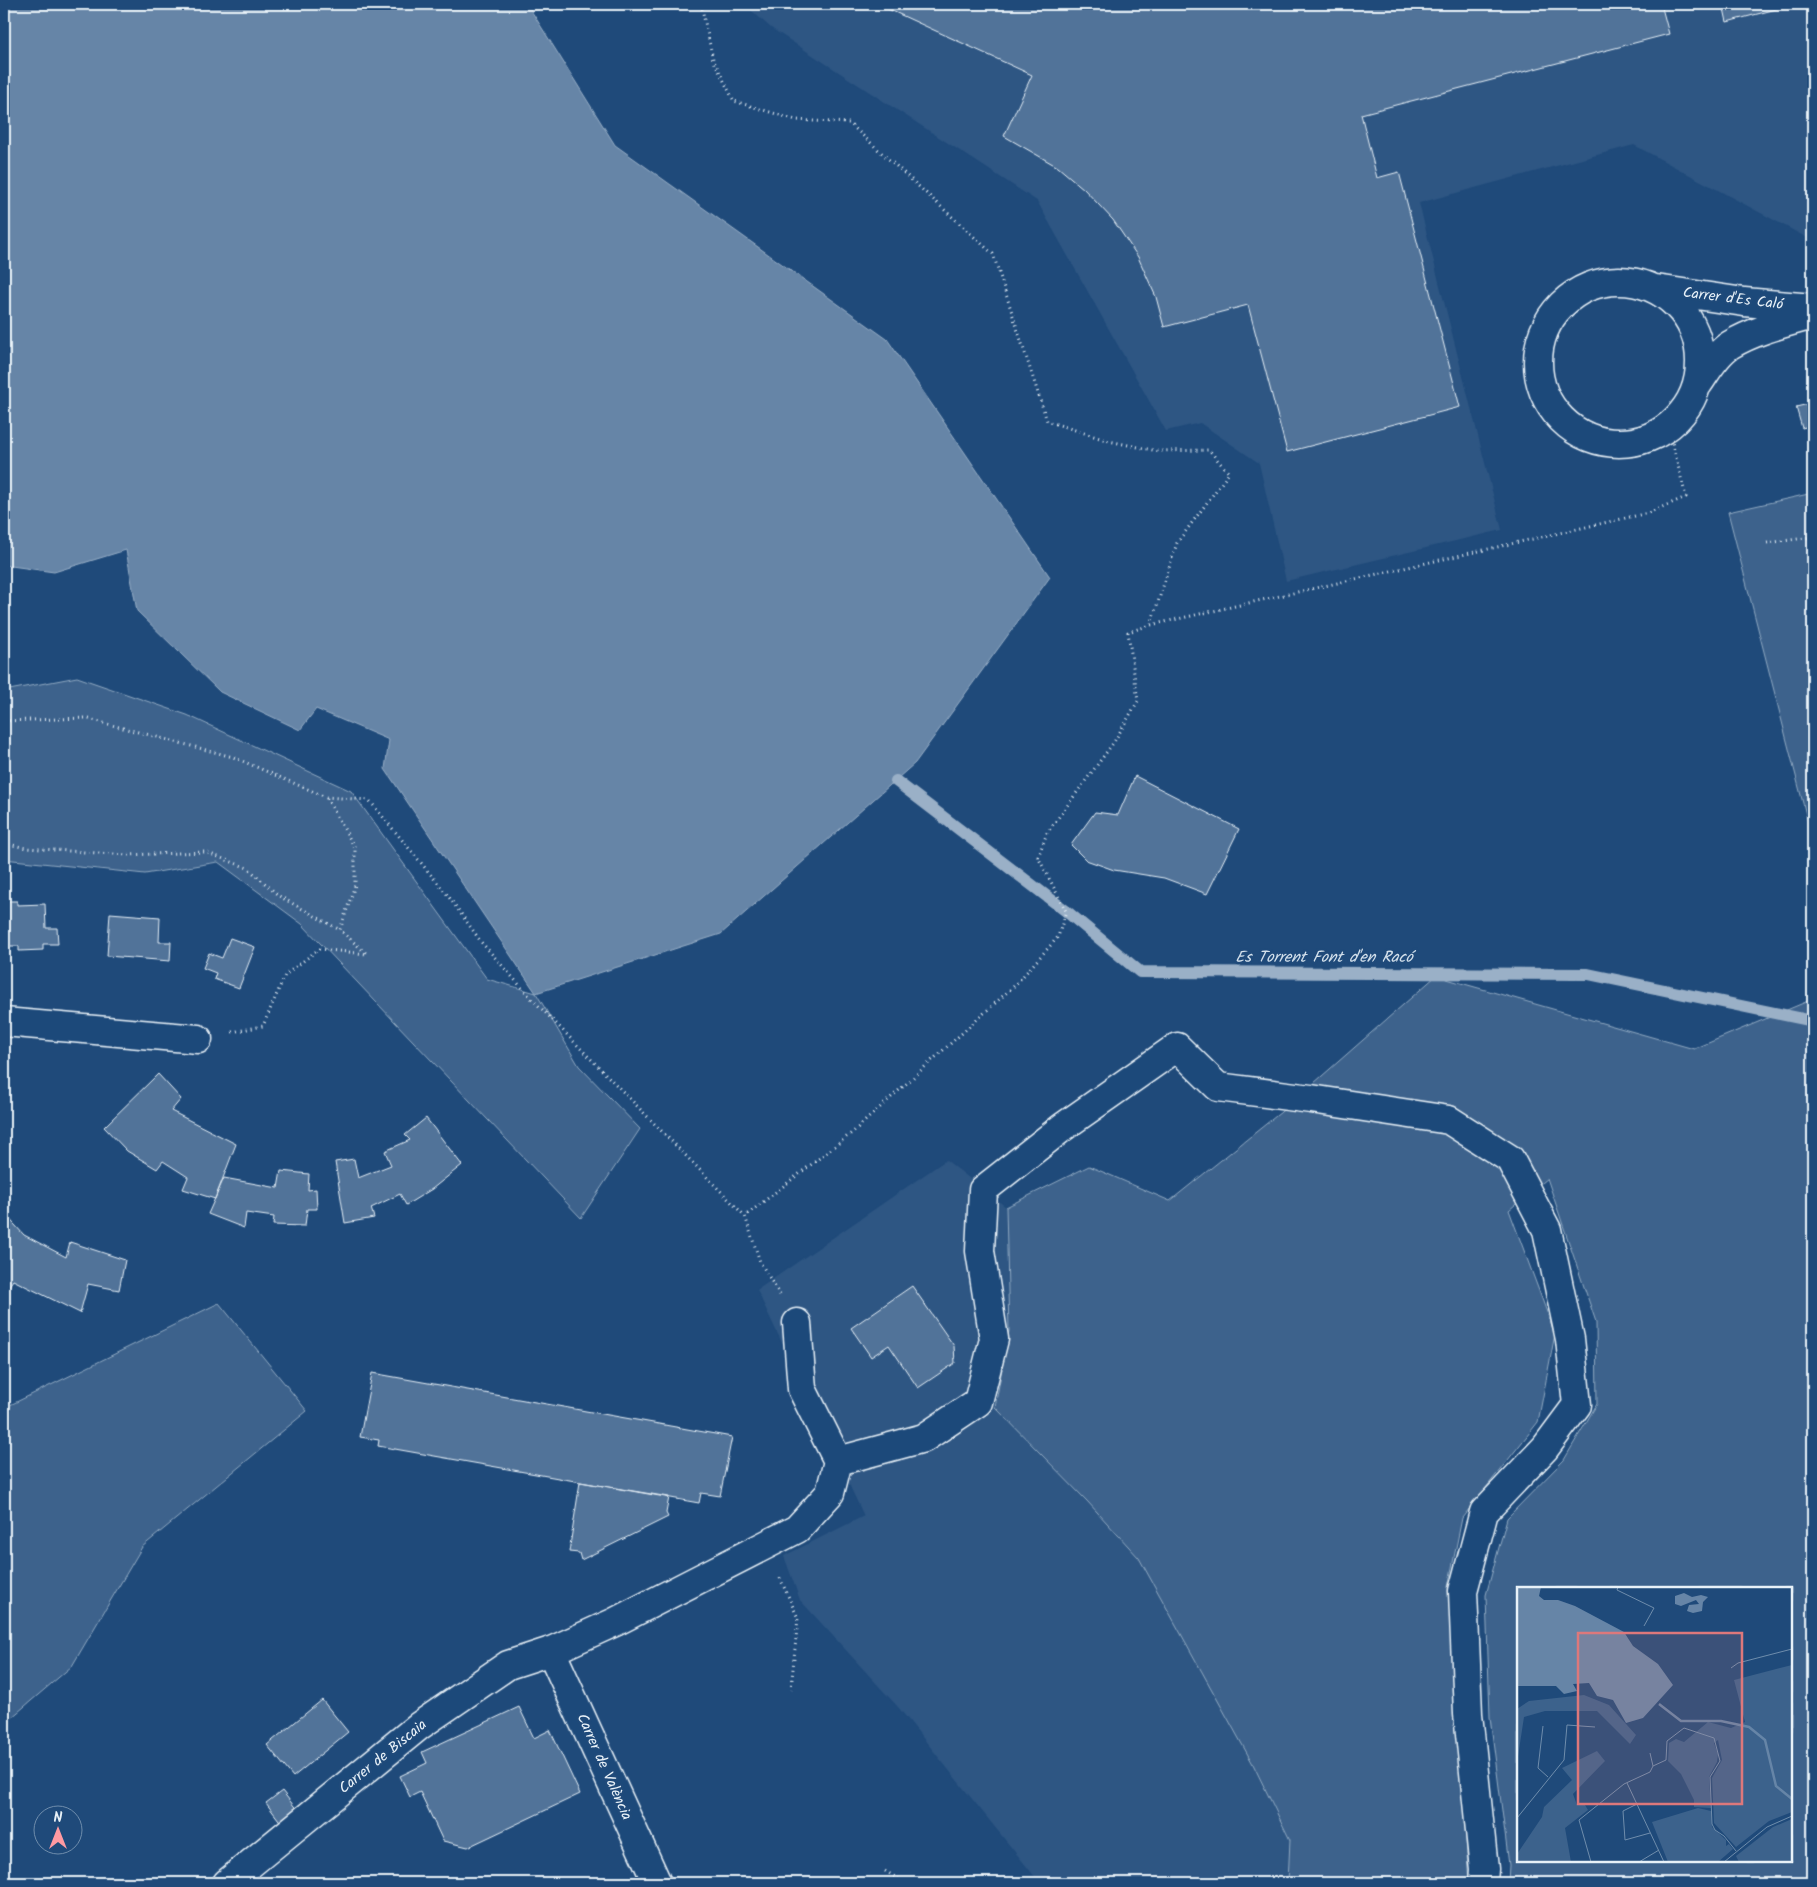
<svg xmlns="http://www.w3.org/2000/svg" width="1817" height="1887" viewBox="0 0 1817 1887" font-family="Kalam,sans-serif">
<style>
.built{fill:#2e5683}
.green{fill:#3c628c;stroke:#92aac2;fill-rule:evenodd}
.water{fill:#6685a7;stroke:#9ab0c7}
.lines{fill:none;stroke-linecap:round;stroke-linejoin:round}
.stream{stroke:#9ab0c7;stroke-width:12}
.building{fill:#517399;stroke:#e8f1f8}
.minor-casing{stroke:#e8f1f8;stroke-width:31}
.path{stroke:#e8f1f8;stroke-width:3;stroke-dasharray:1 4;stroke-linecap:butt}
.minor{stroke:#1f4a7a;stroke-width:28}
.labels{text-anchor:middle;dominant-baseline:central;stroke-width:5;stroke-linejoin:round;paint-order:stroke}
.street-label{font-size:15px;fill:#e8f1f8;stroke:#1f4a7a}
.water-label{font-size:16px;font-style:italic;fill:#d4e1ec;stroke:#1f4a7a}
.inset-river{fill:none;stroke:#6685a7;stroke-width:2.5}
.inset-road{fill:none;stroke:#6f8dac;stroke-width:1}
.view{fill:#dd787b;fill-opacity:0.15;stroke:#dd787b;stroke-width:2.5}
.inset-edge{fill:none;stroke:#e8f1f8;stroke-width:2.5}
</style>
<rect width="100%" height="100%" fill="#1f4a7a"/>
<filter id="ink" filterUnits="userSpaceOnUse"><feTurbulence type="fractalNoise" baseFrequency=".02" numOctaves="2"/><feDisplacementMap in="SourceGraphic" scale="10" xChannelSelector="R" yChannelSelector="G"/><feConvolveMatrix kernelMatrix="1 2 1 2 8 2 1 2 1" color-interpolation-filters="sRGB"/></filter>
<g filter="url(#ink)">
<path class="built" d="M744,4h1069v237l-179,-96 -215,58 83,327 -216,51 -27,-118 -59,-40 -34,8 -129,-230 -266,-173z
M946,1160l60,47 3,124 -14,76 92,94 52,57 114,206 37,77 -2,42h-248l-142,-176 -98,-107 -16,-44 80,-40 -107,-226z"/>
<path class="green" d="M1813,493v349l-85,-330z
M77,677l110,38 164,76 136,188 49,14 43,73 61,63 -59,89 -279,-294 -84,-62 -73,12 -141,-15v-168z
M1436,976l258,73 119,-50v884h-305l1,-18 -19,-148 -4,-122 21,-77 57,-58 33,-56 -1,-82 -49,-144 -38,32 46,124 -17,88 -76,96 -14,69 21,296h-181l2,-43 -37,-76 -114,-206 -52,-57 -92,-94 14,-76 -3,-124 83,-41 81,35 111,-89zM1518,1588h273v273h-273z
M219,1303l88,108 -165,136 -70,119 -68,58v-316z"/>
<path class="water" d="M4,4h523l88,141 272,194 163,238 -135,186 -194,171 -185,59 -151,-224 4,-29 -73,-31 -16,21 -80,-38 -83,-81 -11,-61 -72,22 -50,-7z"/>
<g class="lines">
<path class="stream" d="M896,781l170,130 74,61 448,2 225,47"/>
</g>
<path class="building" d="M877,4h784l8,30 -308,80 16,64 22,-6 61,235 -173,45 -39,-147 -84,22 -8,-30 -18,-40 -25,-37 -29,-31 -26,-22 -54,-31 28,-61z
M1723,4h60l1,3 -57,15z
M1813,403v22l-11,3 -6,-21z
M1135,776l104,53 -32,65 -43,-16 -50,-8 -28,-10 -15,-15 24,-33 23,3z
M4,901h13v4l28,-1 1,24h11l1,16h-15v6l-24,1v-5h-15z
M110,913l50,4 -1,25h12l-1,19 -63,-5z
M230,938l25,9 -16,41 -25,-9 2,-6 -13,-5 6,-15 13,5z
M158,1074l23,25 -10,12 65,33 -21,55 -32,-10 5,-12 -25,-16 -6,8 -30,-18 -23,-24z
M426,1118l36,47 -30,24 -26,16 -6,-11 -29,14 3,10 -29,5 -10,-61 19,-3 4,19 33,-13 -6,-14 25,-11 -5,-5z
M281,1171l28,3 -1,16 8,-1 1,20h-10l-2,17 -32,-1 1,-8 -28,-4 -2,15 -36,-14 16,-36 54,10z
M4,1213l20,22 42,22 4,-15 55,18 -6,30 -31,-6 -8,29 -67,-33 -9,13z
M912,1286l42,60 1,17 -37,25 -29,-43 -18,12 -20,-29z
M372,1373l360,64 -12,59 -19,-3 -2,10 -321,-57 1,-6 -19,-3z
M580,1482l89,15 -3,16 2,4 -87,43 -2,-7 -10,-1z
M322,1700l26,32 -55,45 -26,-32z
M519,1707l15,31 16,-8 30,64 -112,53 -25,-6 -23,-49 -10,5 -10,-21 27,-13 -5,-11z
M282,1791l16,20 -16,13 -16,-21z"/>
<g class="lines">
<defs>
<path id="minor" d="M1538 362a81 81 0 1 1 162 0a81 81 0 1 1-162 0Z
M1656,289l88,13 69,6
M1698,384c9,-13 18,-30 32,-39 25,-15 55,-22 83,-30
M4,1022l194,17
M838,1461l86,-23 54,-36 16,-63 -14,-88 3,-61 80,-63 114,-80 41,40 93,12 138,21 61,39 37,71 23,109 7,66 -32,43 -61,64 -21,79 5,123 16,155 -1,14
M551,1651l106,232
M227,1883l192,-157 89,-61 43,-14 64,-29 182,-93 33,-36 8,-32 -36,-72 -5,-66"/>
</defs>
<use href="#minor" class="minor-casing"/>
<path class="path" d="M701,4l12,55 21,42 62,19 53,3 144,131 54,167 62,20 48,10 52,-1 20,23 -52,70 -26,81
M1767,543l46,-6
M4,721l81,-3 148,39 93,40 43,3 77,93 36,50 50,56 213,217
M4,843l22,5 101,7 78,-3 43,16 31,28 61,34 15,-45v-37l-29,-51
M232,1032l31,-6 22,-51 34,-26 48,5 -27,-24
M780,1295l-20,-33 -15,-46 108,-84 161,-146 44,-49 8,-26 -28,-54 9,-24 67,-91 24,-41 -10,-69 23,-7 497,-112 38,-16 -18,-71
M780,1578l18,40 -7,71
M885,1871l20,12"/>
<use href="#minor" class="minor"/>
</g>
</g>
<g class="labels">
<g class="street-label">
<text transform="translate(1733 299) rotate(7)">Carrer d'Es Caló</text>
<text transform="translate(383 1757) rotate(-39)">Carrer de Biscaia</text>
<text transform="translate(604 1767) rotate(66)">Carrer de València</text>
</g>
<g class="water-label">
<text x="1324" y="957">Es Torrent Font d'en Racó</text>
</g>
</g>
<g transform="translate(1517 1587)">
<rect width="275" height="275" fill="#1f4a7a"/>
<path d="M275,78v147l-23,9 -33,26 -22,-24 -2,-45 10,-18 -4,-20 -4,3 4,11 -1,8 -8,15 2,31 -17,-1v-7l-13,-26 -13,-13 1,-18 7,-4 8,3 24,-20 23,6 14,-6 -11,-42zM67,108l25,10 27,30 -6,9 -33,-33h-52l-21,6 -7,46v-54l12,-8zM80,164l8,10 -32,33 4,11h8l3,5 -23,18 6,34h-54v-8l25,-37 2,-10 28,-27 -10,-12zM181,221l13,3 1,16 14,13v6l3,-2 4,5 -15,13h-50l-16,-40zM275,232v43h-53l-3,-6 37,-29z" fill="#3c628c"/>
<path d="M0,0h24l-2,9 5,4h14l17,6 49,26 9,14 25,18 15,21 -30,33 -17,5 -13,-23 -16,-4 -8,-13 -16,1 4,7 -13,3 -8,-8h-39zM167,6l8,4 9,-2 7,2 -5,5 -1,9 -9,2 -6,-2 2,-6 10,-1 -3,-4 -15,6 -6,-2v-8z" fill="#6685a7"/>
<path class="inset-river" d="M142,117l22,17h40l28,6 16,13 11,46 16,13"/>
<path class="inset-road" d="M101,0l-1,3 37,18 -10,18M214,81l7,-5 54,-14M26,139l-5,42 10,9M136,179l13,-6 1,-19 17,-13 30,10 6,23 -10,16 2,47 3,6 9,6 12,15M110,196l37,79M120,217l-14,7 2,29 25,-7M0,231l47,-58 3,-35 28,2M74,275l-12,-42 45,-36 26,-12 3,-6 -3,-13M122,275l20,-12M207,275l43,-35 25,-11"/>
<path class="view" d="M61,46h164v171h-164z"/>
<rect width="275" height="275" class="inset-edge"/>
</g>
<rect width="1817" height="1887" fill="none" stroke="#1f4a7a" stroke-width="20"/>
<rect x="10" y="10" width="1797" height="1867" fill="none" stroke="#e8f1f8" stroke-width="2" filter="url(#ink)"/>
<g transform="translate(58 1830)"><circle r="24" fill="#1f4a7a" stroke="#6f8dac"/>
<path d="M0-4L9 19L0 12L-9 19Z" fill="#ff9aa2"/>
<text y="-8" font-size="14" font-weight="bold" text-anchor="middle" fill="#e8f1f8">N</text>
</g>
</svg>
